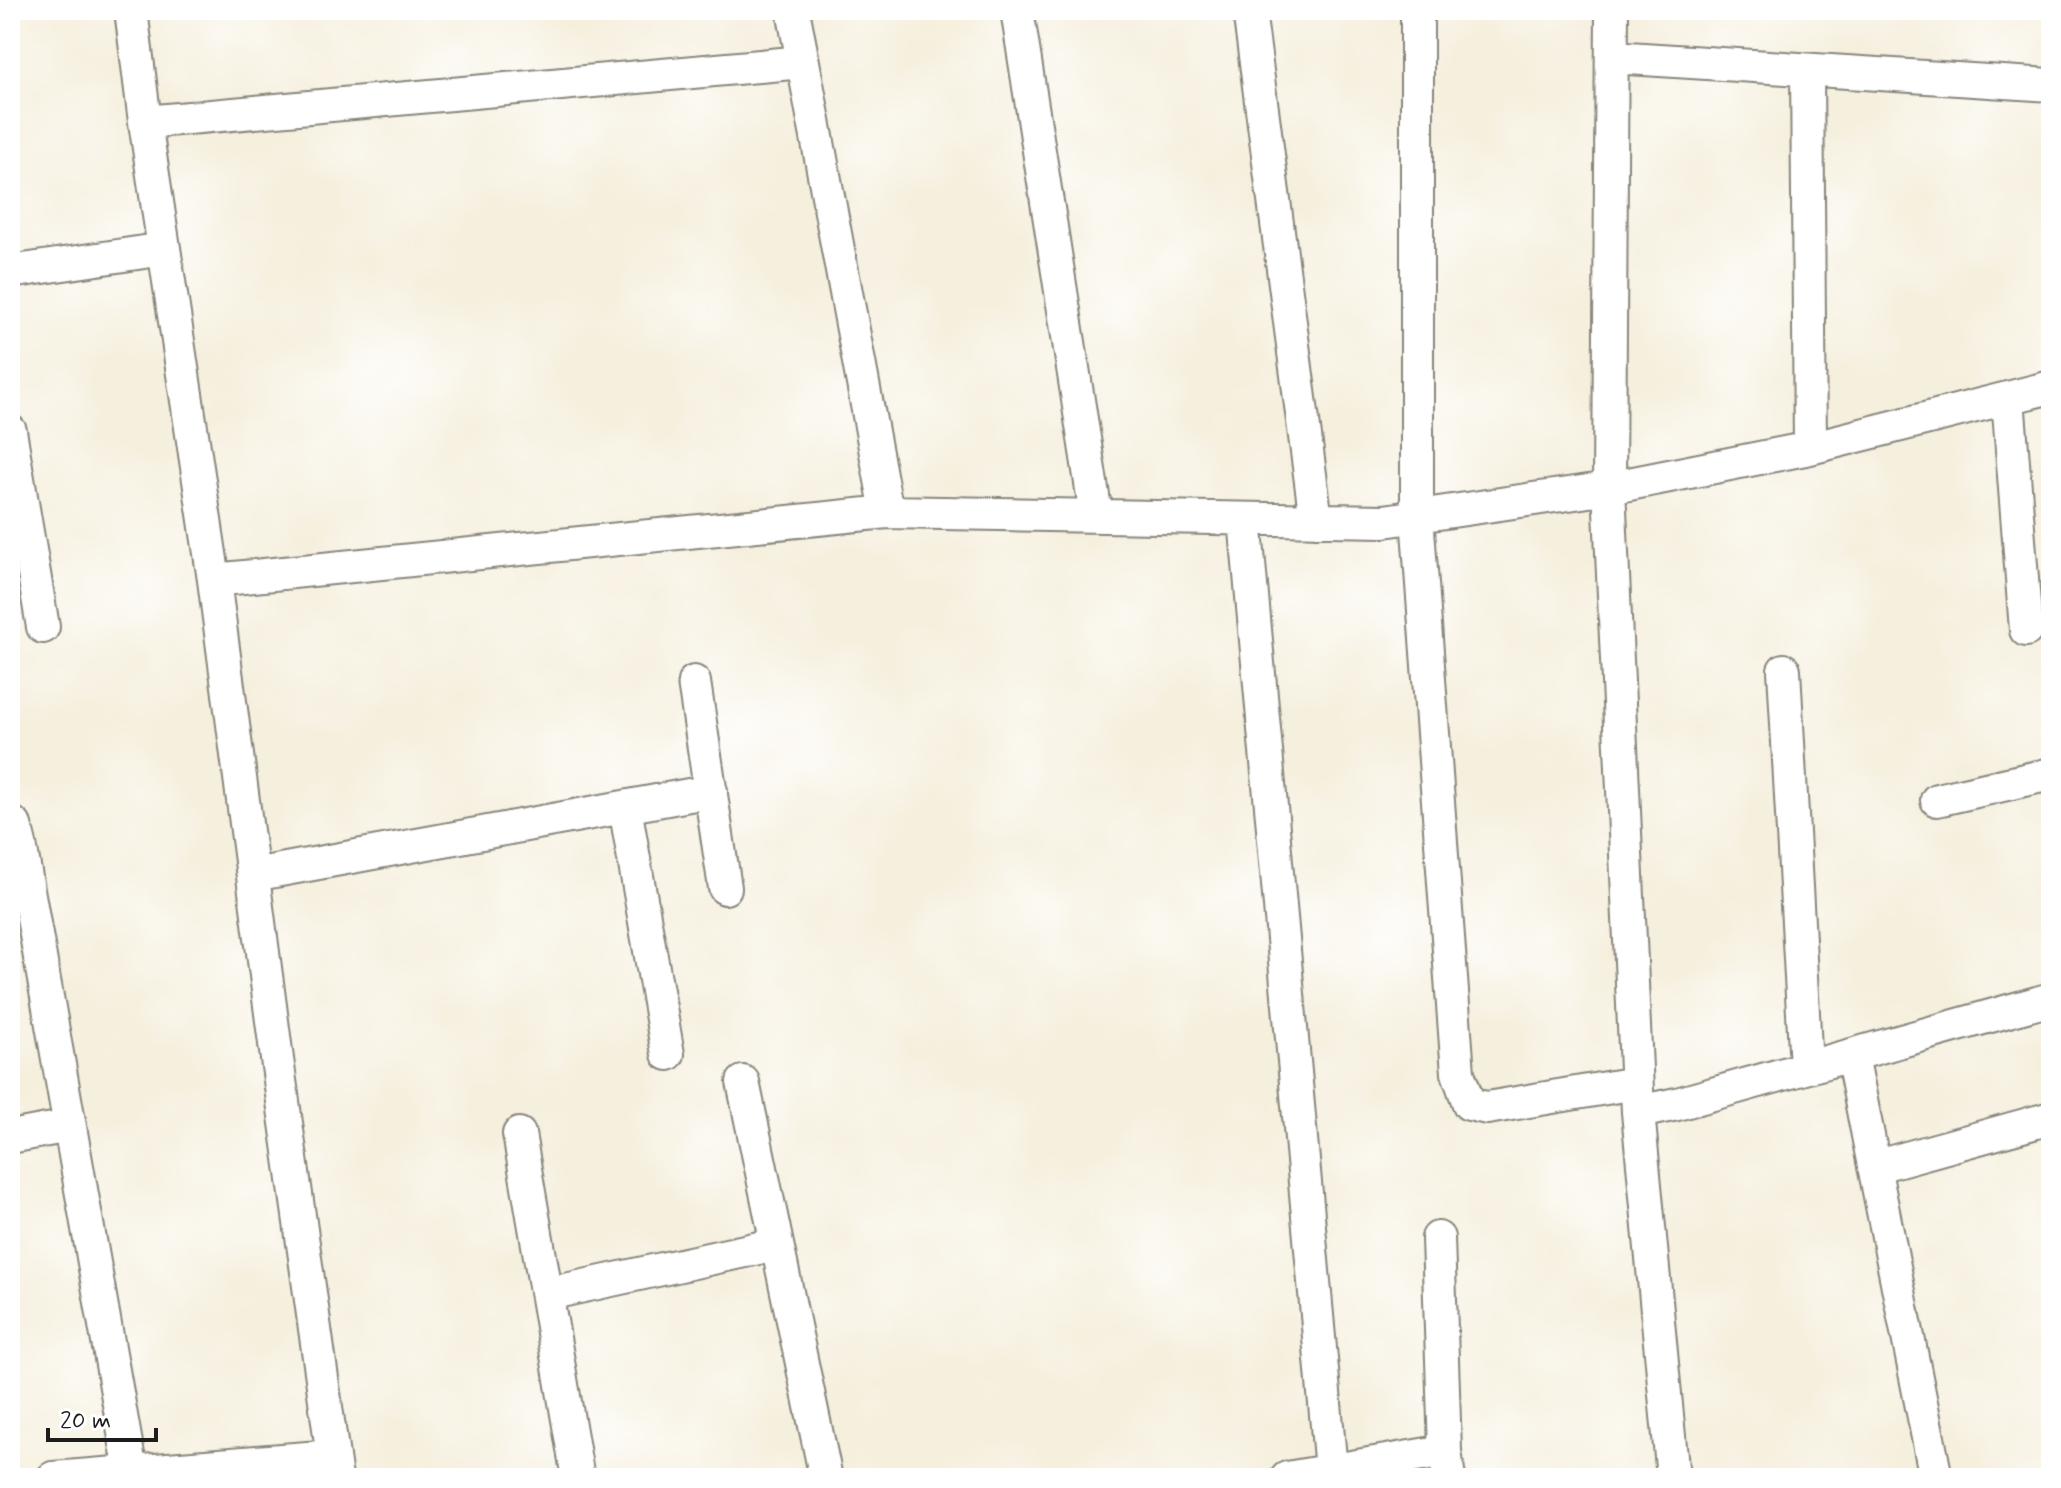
<svg xmlns="http://www.w3.org/2000/svg" width="2061" height="1488" viewBox="0 0 2061 1488" font-family="Mynerve,sans-serif">
<style>
.lines{fill:none;stroke-linecap:round;stroke-linejoin:round}
.minor-casing{stroke:#88867c;stroke-width:36}
.minor{stroke:#fff;stroke-width:32}
</style>
<rect width="100%" height="100%" fill="#fff"/>
<filter id="ink" filterUnits="userSpaceOnUse"><feTurbulence type="fractalNoise" baseFrequency=".0125" numOctaves="2"/><feDisplacementMap in="SourceGraphic" scale="16" xChannelSelector="R" yChannelSelector="G"/><feConvolveMatrix kernelMatrix="1 2 1 2 8 2 1 2 1" color-interpolation-filters="sRGB"/></filter>
<filter id="wash" filterUnits="userSpaceOnUse"><feTurbulence type="fractalNoise" baseFrequency=".006" numOctaves="4" result="noise"/><feDisplacementMap in="SourceGraphic" scale="32" xChannelSelector="R" yChannelSelector="G"/><feGaussianBlur stdDeviation="1.8" result="paint"/><feColorMatrix in="noise" values="0 0 0 0 0 0 0 0 0 0 0 0 0 0 0 0 0 1.4 0 .05"/><feComposite in="paint" operator="in"/></filter>
<g filter="url(#wash)">
<rect width="100%" height="100%" fill="#f5efdd"/>
</g>
<g filter="url(#ink)">
<g class="lines">
<defs>
<path id="minor" d="M131,10l14,112 69,458 63,479 59,419
M793,10l10,52
M1017,10l79,505
M1249,10l67,510
M1417,10v506l41,557 11,31 18,4 149,-25
M1612,10l-3,478 29,624 39,-8 374,-105
M1612,57l439,28
M1807,70l3,378
M145,122l658,-60 84,450
M10,272l154,-23
M2008,398l18,232
M10,431l33,196
M1245,519l86,951
M214,580l673,-68 497,9 225,-33 201,-40 241,-61
M1784,670l22,397
M694,682l31,206
M1937,800l114,-26
M625,807l43,247
M10,821l5,4 5,19 111,628
M253,875l458,-84
M1852,1055l84,423
M743,1082l83,396
M1638,1112l35,366
M519,1134l59,344
M10,1137l59,-11
M1874,1167l177,-49
M1438,1238l7,213 4,27
M547,1294l230,-50
M53,1478l280,-22
M1287,1478l158,-27"/>
</defs>
<use href="#minor" class="minor-casing"/>
<use href="#minor" class="minor"/>
</g>
</g>
<rect width="2061" height="1488" fill="none" stroke="#fff" stroke-width="40"/>
<path d="M48 1428v12h108v-12" fill="none" stroke="#1c1c1c" stroke-width="4"/>
<text x="60" y="1428" font-size="24" fill="#1c1c1c" stroke="#ffffff" stroke-width="6" paint-order="stroke">20 m</text>
</svg>
